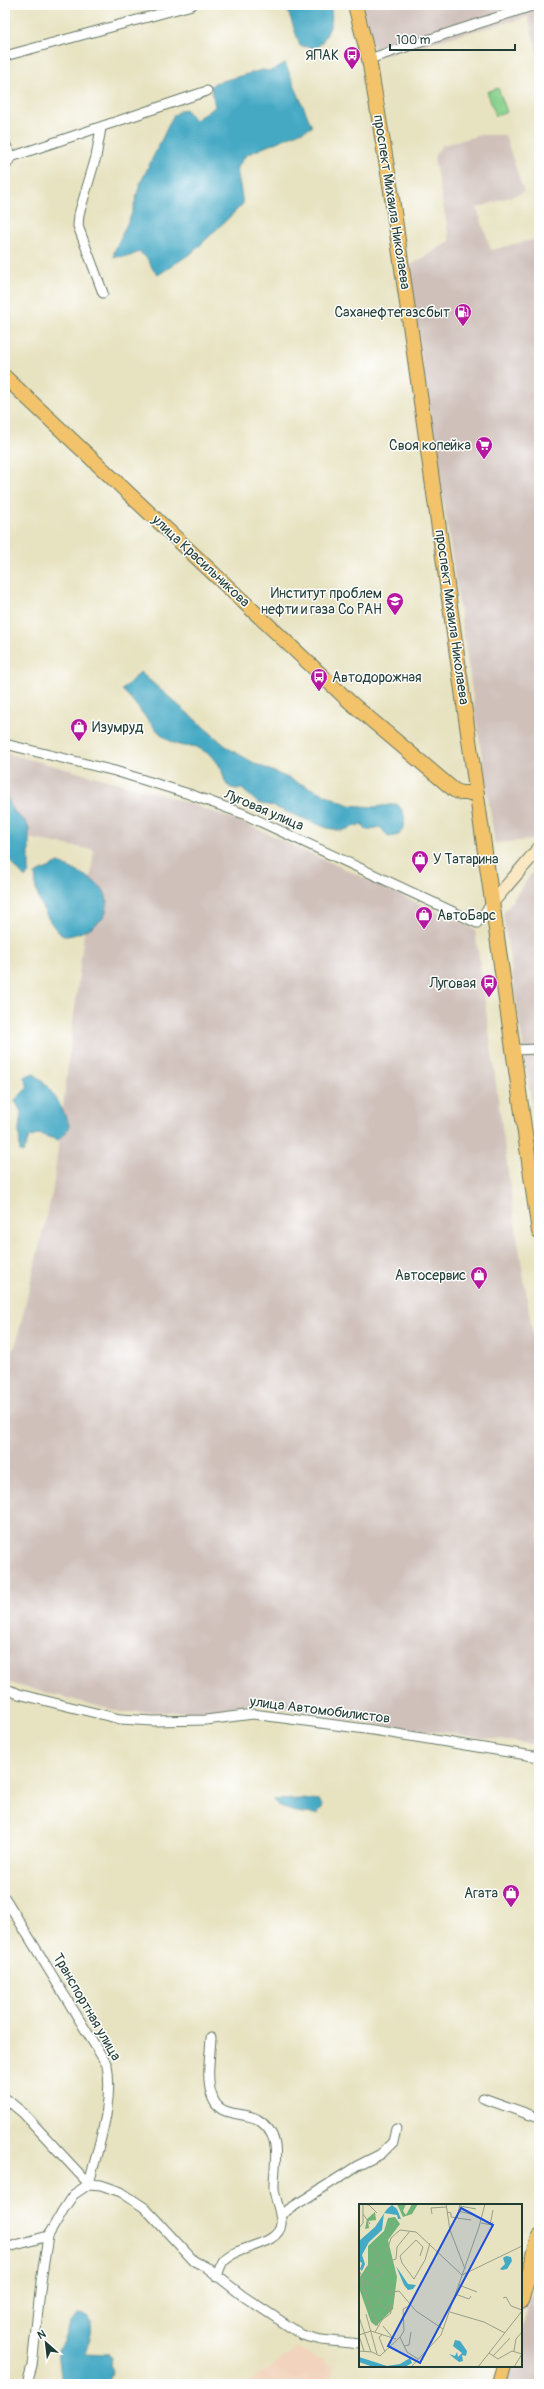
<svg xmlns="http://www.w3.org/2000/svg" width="544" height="2389" viewBox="0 0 544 2389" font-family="Pangolin,sans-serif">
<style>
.built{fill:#f2d4be}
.industrial{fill:#cfc0ba}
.green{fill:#89d28e;stroke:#548861}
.water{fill:#44a9c4;stroke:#32737c}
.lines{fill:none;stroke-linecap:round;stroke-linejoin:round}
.street-casing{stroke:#657765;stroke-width:11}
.secondary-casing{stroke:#657765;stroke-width:14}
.primary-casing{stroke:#657765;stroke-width:16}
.street{stroke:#fff;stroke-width:9}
.secondary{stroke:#fae7c3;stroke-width:12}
.primary{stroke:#f2c36a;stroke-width:14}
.labels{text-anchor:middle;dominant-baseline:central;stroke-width:3;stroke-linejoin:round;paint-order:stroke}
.poi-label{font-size:14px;fill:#1f3d34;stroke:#fff;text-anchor:end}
.street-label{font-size:14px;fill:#1f3d34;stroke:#fff}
.inset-road{fill:none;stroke:#97a088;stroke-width:1}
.view{fill:#1d4ed8;fill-opacity:0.15;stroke:#1d4ed8;stroke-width:2}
.inset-edge{fill:none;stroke:#1f3d34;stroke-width:2}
</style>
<rect width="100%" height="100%" fill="#fff"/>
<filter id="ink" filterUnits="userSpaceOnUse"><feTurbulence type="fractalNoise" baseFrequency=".025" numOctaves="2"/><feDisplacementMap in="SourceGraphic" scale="8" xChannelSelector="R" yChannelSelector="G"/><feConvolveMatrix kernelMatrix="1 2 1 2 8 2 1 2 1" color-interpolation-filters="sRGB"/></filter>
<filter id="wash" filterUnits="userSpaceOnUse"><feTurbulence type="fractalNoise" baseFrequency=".012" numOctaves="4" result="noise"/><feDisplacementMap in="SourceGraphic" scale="16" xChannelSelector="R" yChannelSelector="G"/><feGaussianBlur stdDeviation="0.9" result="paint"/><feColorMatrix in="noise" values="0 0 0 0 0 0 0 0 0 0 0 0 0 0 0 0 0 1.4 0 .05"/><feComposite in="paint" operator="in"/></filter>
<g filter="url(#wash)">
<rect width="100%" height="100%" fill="#e7e2c0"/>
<path class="built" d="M297,2348l37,18 -5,18h-81z"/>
<path class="industrial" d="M361,5h178v54l-11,-42 -152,40z
M480,135h25l19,57 -47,16 14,42 48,-12v593l-6,9 -38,3 -87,-576 42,-26 -16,-84 7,-11z
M5,753l155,41 80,27 235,108 39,287 25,159v370l-202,-26 -77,-16 -66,9h-73l-116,-30v-325l10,-10 38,-158 41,-339 -89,-16z
M539,863v290l-36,-239z
M539,2267v117h-33l5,-18h10v-34z"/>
<path class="green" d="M498,88l9,24 -11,4 -9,-24z"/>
<path class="water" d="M286,5h44c5,17 -2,30 -13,43l-17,-2z
M285,63l27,64 -66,28 -9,13 6,36 -50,48 -35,23c-10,-9 -5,-14 -19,-23l-9,4 -16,1v-5l18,-39 8,-29 33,-68 8,-6 4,-1 10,11 20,-13 -4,-21 4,-3 47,-13 9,1z
M140,672l88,76 28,16 93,41 25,2 23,-3c10,10 9,20 2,31l-10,2 -9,-10 -14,3 -4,-6 -21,7 -14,-3 -55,-22 -14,-3 -16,-14c-22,1 -15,-12 -23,-24 -5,-9 -16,-15 -25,-19 -33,5 -50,-37 -72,-56z
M5,793l10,20 11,9 3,7v43l-4,6 -20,-23z
M59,863c11,5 41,18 46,30 3,7 3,19 -3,26 -7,8 -26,17 -36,17 -12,-1 -28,-35 -30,-47 -1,-5 0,-10 -1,-15z
M33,1073c19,15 28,32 37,54l-12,13 -19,-6 -10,4 -6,15 -3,-2 -1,-21 2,-18 -6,-12 13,-13 -4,-10z
M303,1799l16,2 4,5 -6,8c-14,-1 -35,-2 -44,-14z
M79,2314l8,2c9,12 2,24 -2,37l23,1 3,4 -1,7 3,5 -6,14h-45l-4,-33 13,-28z"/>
</g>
<g filter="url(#ink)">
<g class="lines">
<defs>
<path id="street" d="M5,56l187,-51
M369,59l166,-54
M101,128l-5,29 -17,57 -1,12 25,67
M5,143l6,14 -6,10
M11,157l196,-66
M5,744l110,27 74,23 55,20 233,109 15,-20
M513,1050l26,-1
M5,1688l13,6 102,25 33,2 53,-1 47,-6 120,16 166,27
M5,1898l102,167c7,39 -9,81 -18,119
M211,2038c-1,19 -6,46 3,63 8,16 30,11 43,18 28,17 16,46 17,70 1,11 8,24 7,35 -2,22 -43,21 -57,36 -4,5 -5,11 -7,17
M5,2098l18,15 66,71
M483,2098l56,20
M280,2215l77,-49 24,-12 12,-12 3,-13
M5,2248l43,-12
M27,2384l5,-18 9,-84 7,-46 15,-26 10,-15 16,-11 12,1 20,7 24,16 49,53 12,6 37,29 59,39 19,5 39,4"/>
<path id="secondary" d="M492,903l47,-55"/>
<path id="primary" d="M355,5l14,54 22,132 148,1041
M5,377l345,325 104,88 7,3h16
M521,2302l18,-65
M499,2384l5,-18"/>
</defs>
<use href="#street" class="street-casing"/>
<use href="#secondary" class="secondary-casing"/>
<use href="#primary" class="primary-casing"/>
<use href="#street" class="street"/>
<use href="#secondary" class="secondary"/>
<use href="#primary" class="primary"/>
</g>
</g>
<defs>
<symbol id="bus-pin" viewBox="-11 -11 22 30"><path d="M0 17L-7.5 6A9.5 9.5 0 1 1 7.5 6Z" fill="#b5179e" stroke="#fff"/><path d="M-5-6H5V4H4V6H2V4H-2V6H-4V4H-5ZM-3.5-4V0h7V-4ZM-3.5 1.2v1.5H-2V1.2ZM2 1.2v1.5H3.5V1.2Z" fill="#fff"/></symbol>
<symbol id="fuel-pin" viewBox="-11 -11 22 30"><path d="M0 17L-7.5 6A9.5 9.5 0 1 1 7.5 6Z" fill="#b5179e" stroke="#fff"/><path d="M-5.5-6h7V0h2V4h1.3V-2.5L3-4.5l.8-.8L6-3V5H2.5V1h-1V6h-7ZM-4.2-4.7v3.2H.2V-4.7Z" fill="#fff"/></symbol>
<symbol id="supermarket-pin" viewBox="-11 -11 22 30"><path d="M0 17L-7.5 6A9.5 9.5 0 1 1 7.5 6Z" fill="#b5179e" stroke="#fff"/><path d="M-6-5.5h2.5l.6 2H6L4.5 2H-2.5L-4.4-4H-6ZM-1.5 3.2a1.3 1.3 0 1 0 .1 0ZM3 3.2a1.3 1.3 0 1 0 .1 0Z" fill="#fff"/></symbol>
<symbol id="university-pin" viewBox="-11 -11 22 30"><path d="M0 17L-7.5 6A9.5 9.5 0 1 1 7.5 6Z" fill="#b5179e" stroke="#fff"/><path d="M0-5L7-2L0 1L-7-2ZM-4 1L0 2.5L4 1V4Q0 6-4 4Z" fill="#fff"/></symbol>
<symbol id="shop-pin" viewBox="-11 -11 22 30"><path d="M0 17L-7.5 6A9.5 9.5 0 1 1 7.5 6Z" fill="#b5179e" stroke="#fff"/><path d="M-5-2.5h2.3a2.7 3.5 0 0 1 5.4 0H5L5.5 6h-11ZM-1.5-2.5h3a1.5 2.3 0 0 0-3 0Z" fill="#fff"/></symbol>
</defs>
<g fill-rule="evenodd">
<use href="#bus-pin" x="342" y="45" width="20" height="27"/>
<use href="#fuel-pin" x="453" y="302" width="20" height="27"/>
<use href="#supermarket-pin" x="474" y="435" width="20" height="27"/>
<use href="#university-pin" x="385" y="591" width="20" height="27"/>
<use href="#bus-pin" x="309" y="667" width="20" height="27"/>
<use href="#shop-pin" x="69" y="717" width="20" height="27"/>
<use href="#shop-pin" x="410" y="849" width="20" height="27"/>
<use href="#shop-pin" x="414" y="905" width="20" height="27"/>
<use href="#bus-pin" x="479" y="973" width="20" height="27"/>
<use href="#shop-pin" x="469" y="1265" width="20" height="27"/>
<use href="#shop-pin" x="501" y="1883" width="20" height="27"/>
</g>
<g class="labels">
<g class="poi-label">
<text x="339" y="55">ЯПАК</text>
<text x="450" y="312">Саханефтегазсбыт</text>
<text x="471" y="445">Своя копейка</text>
<text x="382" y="593">Институт проблем<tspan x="382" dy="16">нефти и газа Со РАН</tspan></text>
<text x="332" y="677" text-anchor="start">Автодорожная</text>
<text x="92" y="727" text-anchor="start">Изумруд</text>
<text x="433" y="859" text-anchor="start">У Татарина</text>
<text x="437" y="915" text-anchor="start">АвтоБарс</text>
<text x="476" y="983">Луговая</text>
<text x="466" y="1275">Автосервис</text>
<text x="498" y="1893">Агата</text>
</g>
<g class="street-label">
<text transform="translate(392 202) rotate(81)">проспект Михаила Николаева</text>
<text transform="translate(201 561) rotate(43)">улица Красильникова</text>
<text transform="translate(452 617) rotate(82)">проспект Михаила Николаева</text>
<text transform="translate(264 810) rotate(23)">Луговая улица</text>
<text transform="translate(320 1710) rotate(7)">улица Автомобилистов</text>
<text transform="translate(87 2007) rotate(60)">Транспортная улица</text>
</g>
</g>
<g transform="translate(359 2204)">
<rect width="163" height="163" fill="#e7e2c0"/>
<path d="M38,0h9l-3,7 3,4 6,-11h6l-6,10 -9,3zM16,8l1,8 -8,1 1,7 -4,1 2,-10zM36,13l5,7 -12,16 9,37 -4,32 -17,17 -5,-4 -12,-34v-10l9,-13v-19l16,-15 4,-13z" fill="#6eb479"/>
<path d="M33,1l5,4 4,10h-3l-1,-4 -13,-2 -2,17 -13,12 -7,13 3,9 -3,7 -2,-2 2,-6 -3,-2v-20l16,-14 12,-18zM147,52l5,1 1,4 -5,8 -5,1 -2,-1 5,-5 -2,-6zM37,62l12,18 8,1 -3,4 -5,1 -4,-5zM96,136l5,1 7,10 -1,5 -4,-1 1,6 -4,1 -10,-8 6,2 2,-4 1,5 4,-4 -9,-7zM0,153l28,9 13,-2 10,-6 2,5 -7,4h-32l-14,-5z" fill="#44a9c4"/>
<path class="inset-road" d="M4,0l6,1 8,8M87,0l4,26 15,39M101,2l16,3M99,7l17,4M88,8l4,1v4l6,1 3,-14M4,10l7,10M73,10l-1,-6 15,-1M98,14l14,2M122,19l11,2 1,-3M131,21l3,-15M0,24l4,-5v-19M13,45l7,5 -14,15 10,9 8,-4v-5M28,47l4,-13 9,-8 16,2 46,43M61,52l3,-9 -7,-7 -16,16 2,7 12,16 11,-19 5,-17M16,62l21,-7 1,-12 13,-16M0,66l5,11 23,12 12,-2 17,20 27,18M103,71l60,-29M4,76v7l15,39M100,81l18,7M96,90l14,5 2,-3M23,92l-4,7 13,9M144,94l3,-1 5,9 11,4M91,108l34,10 21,11M7,110l11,40M0,113l12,35M24,122l9,11M16,128l7,-12 9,-7 -2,-20M0,131l12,-4 25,8M23,131l-3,2 6,15M0,132l5,15M41,133l4,-6 -1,-22 6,-3M45,142l5,-1 2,-13M0,147l13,1 8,4 20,-19 7,15 11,7M155,147l2,-12 6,-7M130,149l9,6 14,-8 10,3M134,152l17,-18M52,163l30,-32 38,-108 6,-23M119,163l44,-56M155,163l8,-13"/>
<path class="view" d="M102,4l32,17 -73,138 -32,-17z"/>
<rect width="163" height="163" class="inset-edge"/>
</g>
<rect width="544" height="2389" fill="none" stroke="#fff" stroke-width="20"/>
<g transform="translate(46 2343) rotate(332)" stroke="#ffffff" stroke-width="3" paint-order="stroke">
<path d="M0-3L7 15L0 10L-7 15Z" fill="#1f3d34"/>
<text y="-6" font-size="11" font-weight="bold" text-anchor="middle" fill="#1f3d34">N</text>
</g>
<path d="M390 44v6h125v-6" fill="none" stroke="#1f3d34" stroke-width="2"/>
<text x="396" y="44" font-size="12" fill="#1f3d34" stroke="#ffffff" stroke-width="3" paint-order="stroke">100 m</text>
</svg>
